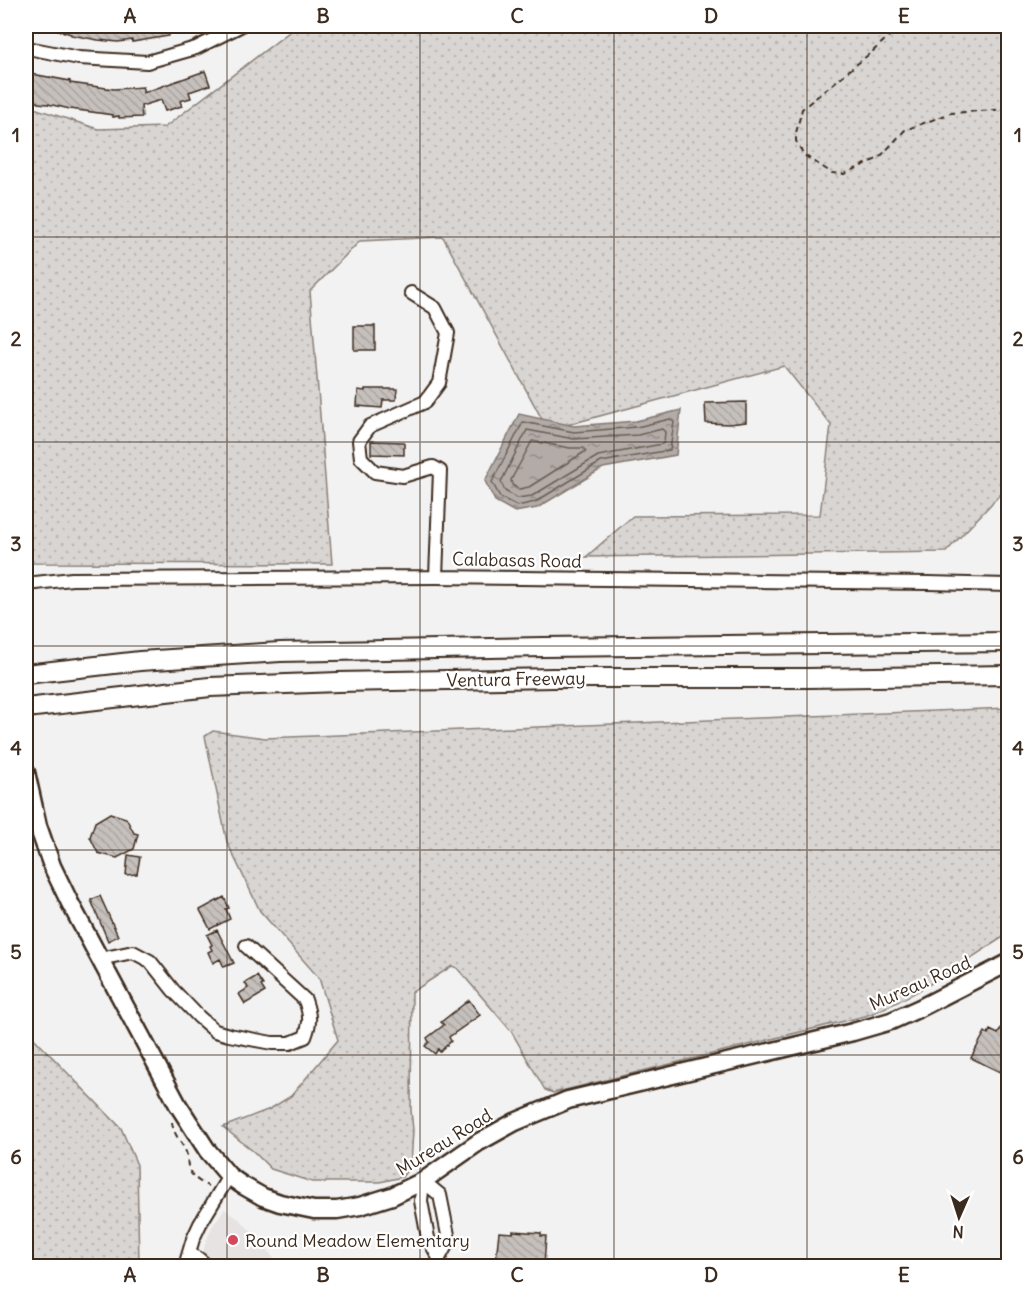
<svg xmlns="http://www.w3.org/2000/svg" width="1034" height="1292" viewBox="0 0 1034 1292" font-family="Delius,sans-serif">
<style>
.built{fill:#e6e3e2}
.grass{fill:url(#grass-dots);stroke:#8a8078;stroke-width:1.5}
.water{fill:url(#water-ripples);stroke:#827770;stroke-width:1.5}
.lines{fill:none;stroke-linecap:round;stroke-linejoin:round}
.shore{stroke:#6b5e55;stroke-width:1.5}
.building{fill:url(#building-back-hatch);stroke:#3b2a1e;stroke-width:1.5}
.minor-casing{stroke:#3b2a1e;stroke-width:16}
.major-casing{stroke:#3b2a1e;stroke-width:21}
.highway-casing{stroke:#3b2a1e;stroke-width:22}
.path{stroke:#3b2a1e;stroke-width:2;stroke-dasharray:6 4.5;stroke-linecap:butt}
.minor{stroke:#fff;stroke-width:12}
.major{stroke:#fff;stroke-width:16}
.highway{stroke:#fff;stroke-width:18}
.grid{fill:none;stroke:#3b2a1e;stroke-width:1.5;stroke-opacity:0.55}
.poi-dot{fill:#d1495b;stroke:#fff;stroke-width:2}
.labels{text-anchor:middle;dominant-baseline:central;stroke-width:4.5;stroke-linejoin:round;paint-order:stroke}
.street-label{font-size:18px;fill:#3b2a1e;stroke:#fff}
.poi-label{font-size:18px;fill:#3b2a1e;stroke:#fff;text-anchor:start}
.neatline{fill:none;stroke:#3b2a1e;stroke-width:2}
.grid-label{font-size:20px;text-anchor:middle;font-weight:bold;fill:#3b2a1e}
</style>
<defs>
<pattern id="grass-dots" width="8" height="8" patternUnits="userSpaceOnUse" patternTransform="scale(1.5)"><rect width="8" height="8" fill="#d8d5d2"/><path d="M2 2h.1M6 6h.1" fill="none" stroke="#bab7b4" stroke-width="1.8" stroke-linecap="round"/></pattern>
<pattern id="water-ripples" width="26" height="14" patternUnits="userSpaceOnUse" patternTransform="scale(1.5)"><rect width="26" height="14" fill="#b2aba7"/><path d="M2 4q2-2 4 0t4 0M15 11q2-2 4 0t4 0" fill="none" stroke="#928b87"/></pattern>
<pattern id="building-back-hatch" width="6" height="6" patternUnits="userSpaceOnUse" patternTransform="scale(1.5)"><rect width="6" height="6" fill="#c6c0bd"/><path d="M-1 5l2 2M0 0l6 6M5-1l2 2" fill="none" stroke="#aba5a2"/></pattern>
</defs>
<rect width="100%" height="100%" fill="#f3f2f2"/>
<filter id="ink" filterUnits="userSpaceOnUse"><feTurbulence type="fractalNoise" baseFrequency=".0167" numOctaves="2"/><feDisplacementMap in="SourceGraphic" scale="12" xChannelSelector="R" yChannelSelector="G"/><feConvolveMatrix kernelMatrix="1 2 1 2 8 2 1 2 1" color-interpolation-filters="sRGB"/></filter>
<g filter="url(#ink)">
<path class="built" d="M224,1209l15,10 18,18 23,29h-80l5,-22 7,-17z"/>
<path class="grass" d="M297,26h711v460l-62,66 -360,5 47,-41 187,-1 11,-90 -47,-59 -236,64 -105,-193 -83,4 -50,50 22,273 -306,-1v-456l2,-1 70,23 67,-2z
M1008,708v226c-45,28 -93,64 -143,82l-312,77 -8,-3 -34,-59 -54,-63 -5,-2 -40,26 -1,118 2,20 -2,35 -9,12 -22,5h-68l-41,-13 -17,-17 -31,-25 47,-18 21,-13 47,-56 -19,-62 -59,-67 -33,-69 -22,-106 8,-5 52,7z
M26,1030l95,98 16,37 2,101h-113z"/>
<path class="water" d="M681,410l-5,45 -73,13 -66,40 -22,4 -20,-11 -10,-20 34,-67 55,12 62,-5z"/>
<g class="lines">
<path class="shore" d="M670,419l2,1 2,2 -4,28 -69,12 -66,40 -18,4 -17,-9 -8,-15 31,-60 51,10 63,-5z
M662,429l3,3 -1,10 -2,2 -64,12 -66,40 -15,2 -12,-7 -4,-9 26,-52 47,9 64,-4z
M532,441l38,7h13l3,3 -57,36 -10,2 -7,-4 -1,-5z"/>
</g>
<path class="building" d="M52,26h42l22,1v-1h51l2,10 -37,6v-2l-14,2 -20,-2 -27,-5v-1l-19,-6z
M205,71l5,14 -21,7 2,6 -11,3 2,5 -17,5 -4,-11 -20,6 1,11 -23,1v-2l-6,1v-2l-43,-6 -22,-5 -10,-1 -12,-13v-17l44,8v2l44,6 29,-2v6z
M354,326h21v24h-21z
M365,389h32l-1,11h-13l-1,8 -25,-2 1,-16 7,1z
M746,402v20l-17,2 -23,-1 -1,-20z
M371,441l33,1v13l-33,-1z
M110,813l16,5 8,15 4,1 -4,15 -17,9 -19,-5 -8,-16 5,-15z
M128,855l12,2 -3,17 -11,1z
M100,896l18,40 -10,5 -17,-41z
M224,897l5,11 -3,1 4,10 -20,10 -10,-19z
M217,930l17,33 -10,4 -4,-8 -7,4 -5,-11 4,-2 -2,-4 2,-1 -5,-10z
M257,976l6,9 -2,1 4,6 -20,12 -6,-10 9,-6 -3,-5z
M469,1000l11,15 -31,22 2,4 -11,11 -2,-3 -3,5 -10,-8 4,-4 -2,-4 17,-13 -3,-3z
M1008,1015v51l-4,-3 -4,9 -29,-14 14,-26 3,2 2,-4 8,4z
M513,1231l28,2v3h5l-2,30h-47l1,-7h-2l3,-27 14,1z"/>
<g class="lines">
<defs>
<path id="minor" d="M26,49h7l46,9 68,4 49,-14 44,-22
M411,293l24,15 13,25 -9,50 -14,19 -55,24 -11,15 2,17 14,14 28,4 30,-9 7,4 -4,106
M26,584l46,-5 364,-2 493,6 79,2
M100,959l33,-7 17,9 23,29 26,27 16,14 14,4 43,8h18l15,-6c6,-15 5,-22 0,-37l-59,-54
M423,1181l17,14 9,45 -10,18v8
M423,1181l-2,20 7,37 11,20
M189,1253l10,6 8,7
M185,1266l8,-27 7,-15 29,-48"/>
<path id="major" d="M26,772l12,54 14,40 18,37 108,202 29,45 22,26 13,9 21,12 17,6 34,7h23l23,-4 32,-10 31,-15 56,-39 36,-20 53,-22 285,-68 38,-11 29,-13 88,-45"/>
<path id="highway" d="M26,674l114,-13 140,-9 264,-5 464,-5
M26,708l184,-21 128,-5 215,-4h255l200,-3"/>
</defs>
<use href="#minor" class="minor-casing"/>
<use href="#major" class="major-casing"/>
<use href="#highway" class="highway-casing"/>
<path class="path" d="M900,26l-27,25 -71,58 -6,24v8l8,14 28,18 12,1 35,-16 26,-28 46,-17 57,-4
M172,1122c1,12 9,19 14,30 2,5 1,9 2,14 2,10 11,16 20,20"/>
<use href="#minor" class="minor"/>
<use href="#major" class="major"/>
<use href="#highway" class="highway"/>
</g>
</g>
<path class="grid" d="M227,26v1240M420,26v1240M614,26v1240M807,26v1240M26,237h982M26,442h982M26,646h982M26,850h982M26,1055h982"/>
<circle class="poi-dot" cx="233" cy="1240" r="6"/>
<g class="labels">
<g class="street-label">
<text transform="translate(517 560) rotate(1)">Calabasas Road</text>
<text transform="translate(516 679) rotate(-1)">Ventura Freeway</text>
<text transform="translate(920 983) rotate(-24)">Mureau Road</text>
<text transform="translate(444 1142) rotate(-32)">Mureau Road</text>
</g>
<g class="poi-label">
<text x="245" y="1240">Round Meadow Elementary</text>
</g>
</g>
<rect width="1034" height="1292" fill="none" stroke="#fff" stroke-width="66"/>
<g transform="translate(959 1217) rotate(183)" stroke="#ffffff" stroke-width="4.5" paint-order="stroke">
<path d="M0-4.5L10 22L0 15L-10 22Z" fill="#3b2a1e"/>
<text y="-9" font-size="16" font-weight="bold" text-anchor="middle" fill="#3b2a1e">N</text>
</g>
<rect x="33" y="33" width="968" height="1226" class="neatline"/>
<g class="grid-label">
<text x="130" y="23">A</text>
<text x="323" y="23">B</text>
<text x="517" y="23">C</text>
<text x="711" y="23">D</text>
<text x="904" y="23">E</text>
<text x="16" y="142">1</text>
<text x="1018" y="142">1</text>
<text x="16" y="346">2</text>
<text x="1018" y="346">2</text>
<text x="16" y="551">3</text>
<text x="1018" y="551">3</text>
<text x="16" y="755">4</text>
<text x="1018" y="755">4</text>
<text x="16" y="959">5</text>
<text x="1018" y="959">5</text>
<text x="16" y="1164">6</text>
<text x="1018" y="1164">6</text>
<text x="130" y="1282">A</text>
<text x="323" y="1282">B</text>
<text x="517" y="1282">C</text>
<text x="711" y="1282">D</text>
<text x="904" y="1282">E</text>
</g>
</svg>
